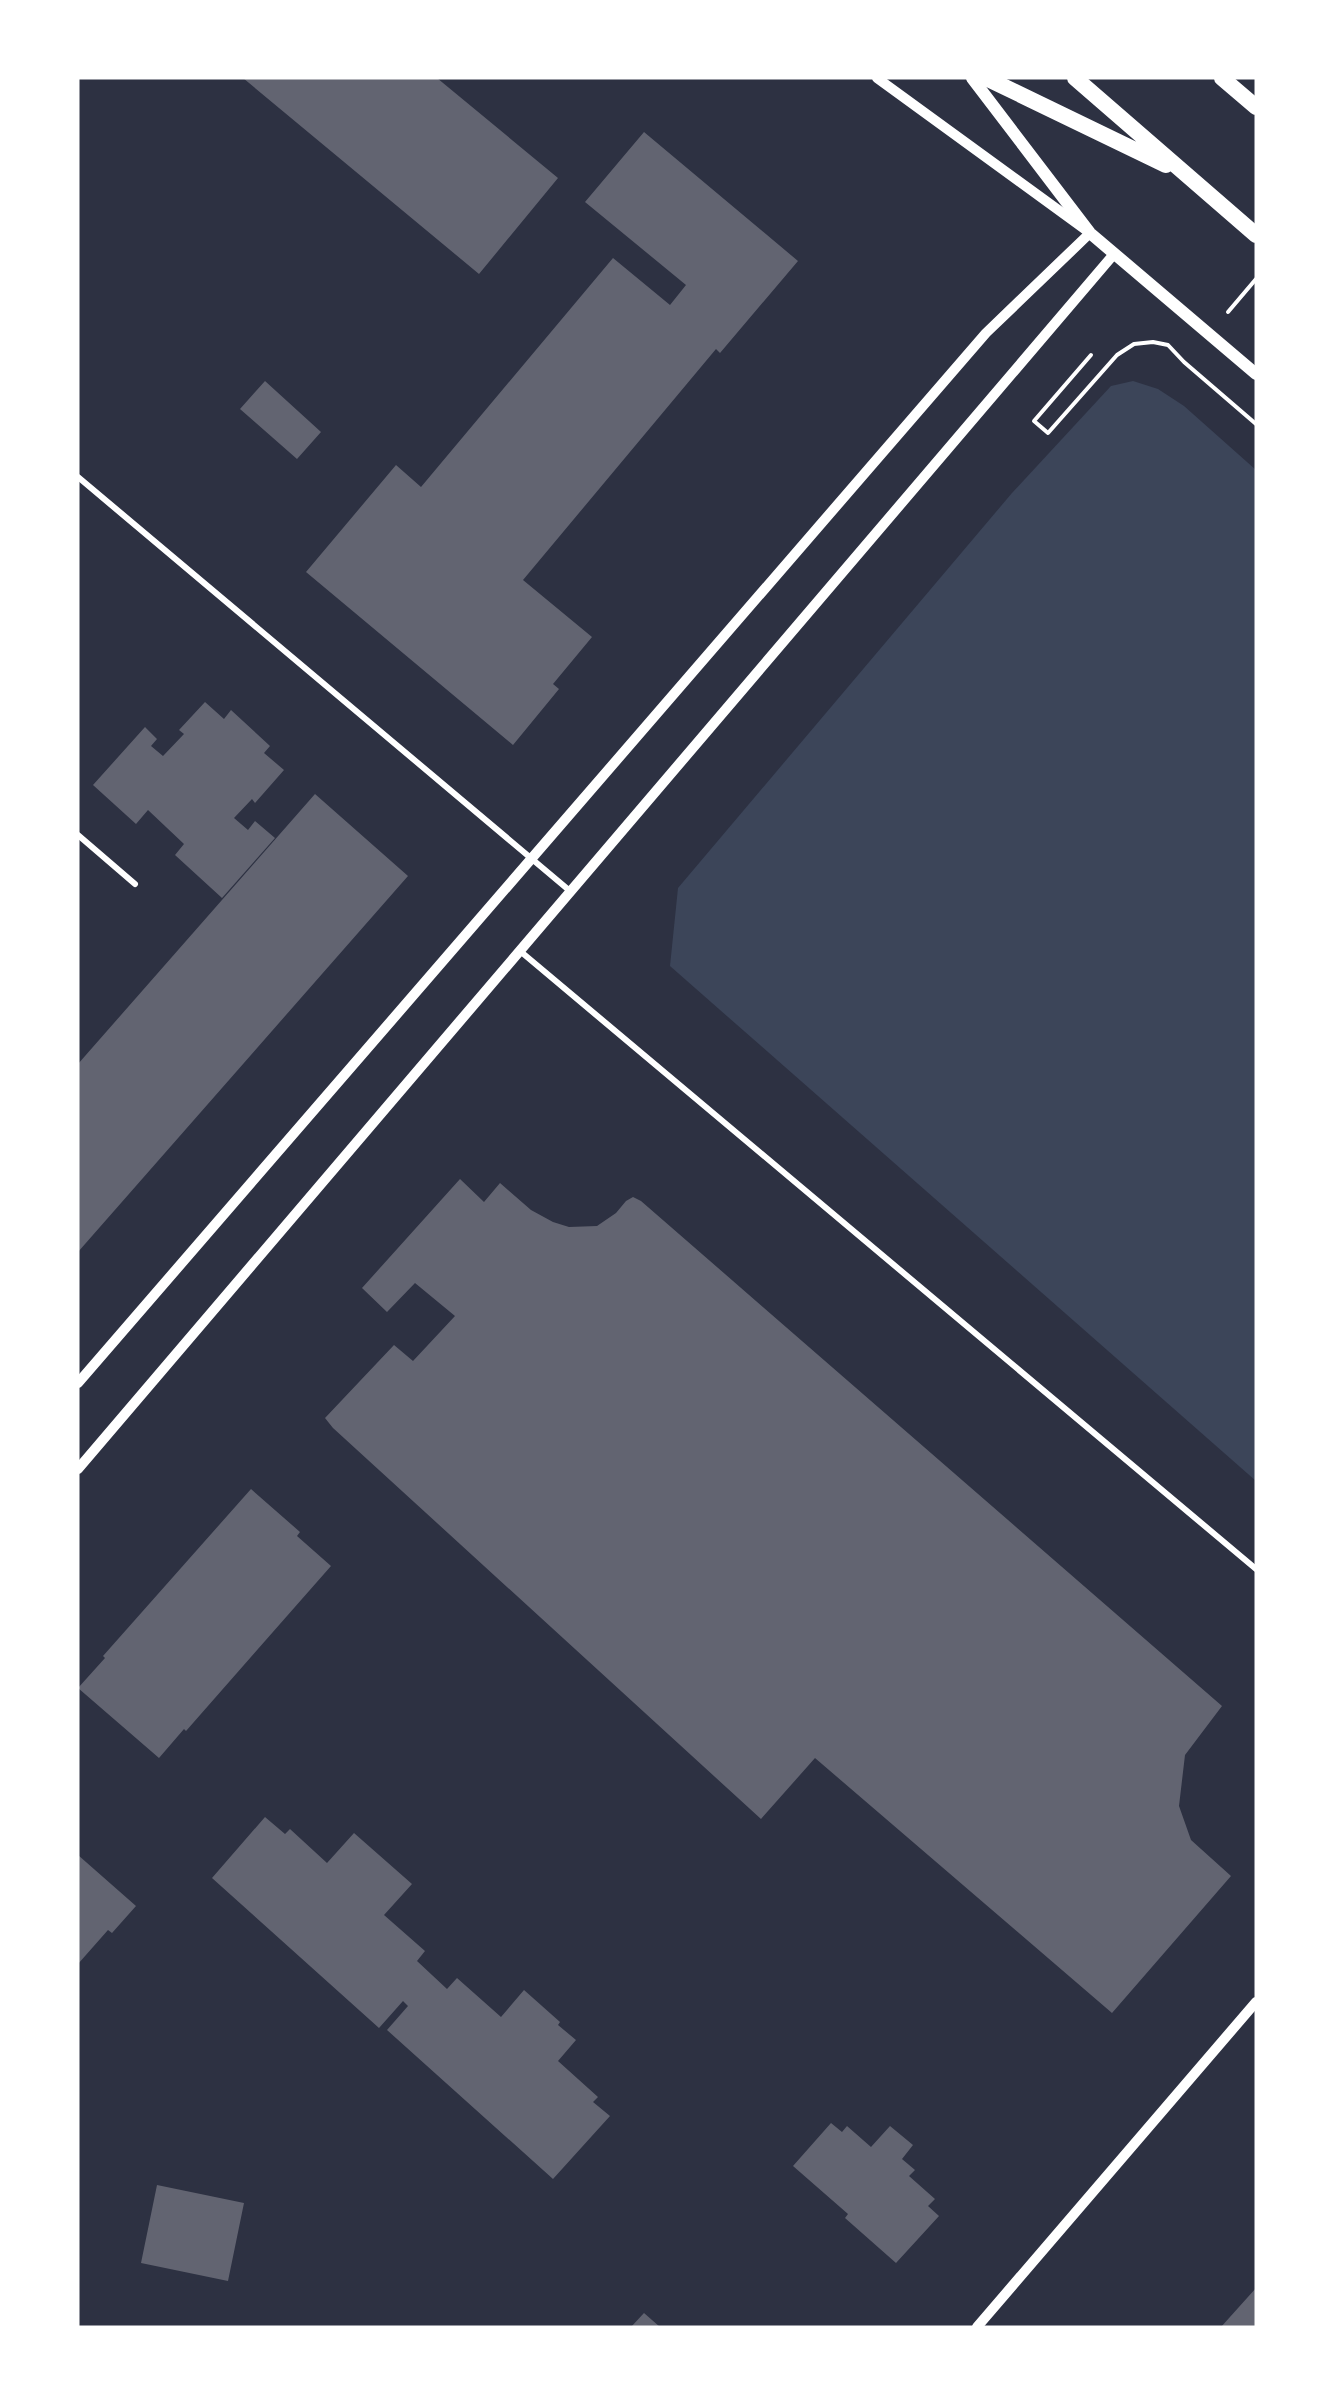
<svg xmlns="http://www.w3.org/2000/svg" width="1334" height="2405" viewBox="0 0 1334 2405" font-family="'Open Sans',sans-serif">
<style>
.green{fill:#3c4559}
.building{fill:#626471}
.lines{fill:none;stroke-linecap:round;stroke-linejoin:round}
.path{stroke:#fff;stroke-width:4}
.minor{stroke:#fff;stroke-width:6}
.tertiary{stroke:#fff;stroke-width:10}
.secondary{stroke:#fff;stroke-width:12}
.trunk{stroke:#fff;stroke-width:16}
</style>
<rect width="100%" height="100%" fill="#2d3142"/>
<path class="green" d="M1133,381l25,8 26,17 72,64v1011l-586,-515 8,-78 334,-395 99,-107z"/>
<path class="building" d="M243,78h194l121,100 -79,96z
M644,132l154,129 -78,92 -4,-4 -193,231 69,57 -39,47 6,5 -46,56 -207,-173 90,-107 25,22 192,-229 57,47 16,-20 -101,-83z
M265,381l56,51 -24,27 -57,-50z
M205,702l19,17 7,-9 39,36 -6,7 20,17 -29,33 -3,-4 -18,19 14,12 7,-9 20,17 -53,60 -47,-43 9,-11 -36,-34 -12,14 -43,-39 52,-58 12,12 -6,7 12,10 21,-22 -5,-4z
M315,794l93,82 -330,376v-188z
M460,1179l24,23 16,-19 31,27 22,12 16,5 28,-1 19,-13 10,-12 7,-4 8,4 581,505 -37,49 -6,51 12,34 40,36 -119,137 -297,-255 -54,61 -428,-391 -8,-10 69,-73 19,16 42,-45 -40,-33 -28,29 -25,-24z
M251,1489l49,43 -3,4 34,30 -145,165 -2,-2 -25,29 -81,-70 27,-30 -2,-2z
M265,1817l20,17 5,-5 37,34 27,-30 58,51 -28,31 41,36 -8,10 30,28 10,-11 44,39 23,-27 36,32 -2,3 18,15 -18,21 40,36 -5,5 17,14 -57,63 -166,-149 21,-24 -5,-5 -24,27 -167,-150z
M78,1855l58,51 -24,27 -4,-3 -30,34z
M831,2123l11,9 5,-6 24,21 19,-21 23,19 -11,14 13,11 -6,6 26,23 -7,7 11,10 -43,47 -51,-45 3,-4 -55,-48z
M157,2185l87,18 -16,78 -87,-18z
M1256,2288v39h-35z
M644,2313l16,14h-29z"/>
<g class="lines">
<path class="path" d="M1228,312l28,-33
M1091,355l-57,66 14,12 69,-78 17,-11 19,-2 15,3 16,17 72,62"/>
<path class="minor" d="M78,477l492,414
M78,835l57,49
M520,951l736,618"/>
<path class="tertiary" d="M78,1383l908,-1050 104,-100 -213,-155
M78,1469l1036,-1215
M977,2327l279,-325"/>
<path class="secondary" d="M972,78l118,155 166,141"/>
<path class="trunk" d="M986,78l180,87
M1075,78l181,157
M1222,78l34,29"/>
</g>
<rect width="1334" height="2405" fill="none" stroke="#ffffff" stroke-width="159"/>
</svg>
